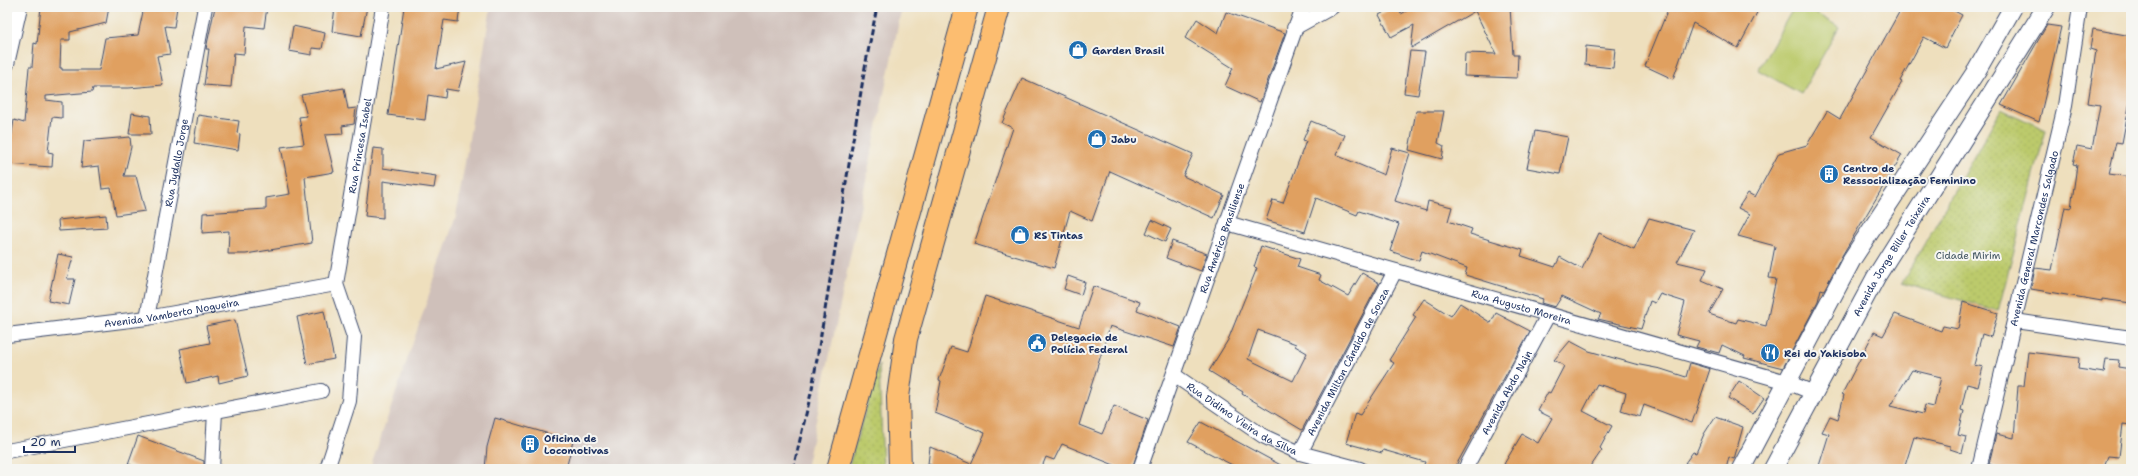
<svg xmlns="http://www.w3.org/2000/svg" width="2138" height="476" viewBox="0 0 2138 476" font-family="'Shantell Sans',sans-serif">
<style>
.railway{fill:#cfc0ba}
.grass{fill:url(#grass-dots);stroke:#6c7c65}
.pitch{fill:#bcca6c;stroke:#6c7c65}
.building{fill:#e0a061;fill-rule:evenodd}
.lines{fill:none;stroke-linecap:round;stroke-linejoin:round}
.minor-casing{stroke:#3b496c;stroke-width:16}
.tertiary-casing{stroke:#3b496c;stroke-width:20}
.primary-casing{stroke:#3b496c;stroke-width:24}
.minor{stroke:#fff;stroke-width:14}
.tertiary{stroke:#fff;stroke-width:18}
.primary{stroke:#fcbd6f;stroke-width:22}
.rail{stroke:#1b2f5e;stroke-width:3;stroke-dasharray:6 3;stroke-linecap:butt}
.labels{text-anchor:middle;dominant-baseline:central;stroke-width:4;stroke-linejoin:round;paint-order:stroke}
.poi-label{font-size:10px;font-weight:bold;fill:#1b2f5e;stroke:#f6f6f2;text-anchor:start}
.street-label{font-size:10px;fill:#1b2f5e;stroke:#f6f6f2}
.park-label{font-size:10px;fill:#435662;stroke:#f6f6f2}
</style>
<defs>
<pattern id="grass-dots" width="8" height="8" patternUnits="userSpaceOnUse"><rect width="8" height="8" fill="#bcca6c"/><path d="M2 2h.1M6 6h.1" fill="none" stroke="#a1ae60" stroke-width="1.8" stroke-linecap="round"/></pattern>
</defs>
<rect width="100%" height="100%" fill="#f6f6f2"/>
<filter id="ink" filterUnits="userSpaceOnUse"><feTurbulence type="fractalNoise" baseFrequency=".025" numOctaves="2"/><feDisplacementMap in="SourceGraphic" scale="8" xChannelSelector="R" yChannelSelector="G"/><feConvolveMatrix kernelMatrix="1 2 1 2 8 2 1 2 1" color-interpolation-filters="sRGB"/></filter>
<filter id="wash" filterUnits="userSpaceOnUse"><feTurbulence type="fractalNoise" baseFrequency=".012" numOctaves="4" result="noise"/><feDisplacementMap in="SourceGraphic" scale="16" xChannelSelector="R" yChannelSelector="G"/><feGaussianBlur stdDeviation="0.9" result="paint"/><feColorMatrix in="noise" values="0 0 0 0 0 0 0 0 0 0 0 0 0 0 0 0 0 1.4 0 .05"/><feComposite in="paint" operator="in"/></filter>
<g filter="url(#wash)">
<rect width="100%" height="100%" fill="#eedfbd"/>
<path class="railway" d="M491,7h411l-96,462h-436l86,-253z"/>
<path class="grass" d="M2001,109l45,21 -48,181 -96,-28z
M879,365l4,104h-35z"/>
<path class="pitch" d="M1794,7h11l34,20 -38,67 -43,-24z"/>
<g id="blocks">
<path class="building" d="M41,7h68l-3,16 -36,9v8h-9l-1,28h2v2h37l6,-32 33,-3 6,-28h33l-3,20 -9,-1 5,28 -13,2 6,29 -34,3h-36l-1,4 -46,4v4l16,2v16l-10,-1 -4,35 5,1 -1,14 -45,-3 7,-44 10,3 5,-56h3l2,-24 3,1z
M215,7h52l-3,21 -18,-2 -2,28 -10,-1 -3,34 -27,-2 5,-36h-3z
M335,7h32l-6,29 -29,-5z
M404,7h56l-2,15 -14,-2 -8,49 30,-7 -8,29 -12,-2 -1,9 -17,-3 -3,25 -37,-5z
M1394,7h3l4,7 13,-7h96l3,48h5l-1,23 -53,-2 1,-23 31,1 -21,-43 -64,37 3,-23 -23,12 -12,-22z
M1669,7h91l-22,41 -45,-25 -20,56 -28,-13z
M1902,7h45l15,8 -17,33 -21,-11 -24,44 2,1 -31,55 31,18 -59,99 -19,36 -3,-1 -3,12 -35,67 -39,-10 1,-2 -23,-11 -3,8 -23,-6 3,-6 -23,-6 9,-33 -25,-8 -5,9 -5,-2 -9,28 -43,-10 3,-5 -39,-18 -7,11 -14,-4 2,-4 -78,-24 2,-7 -45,-17 -3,9h-3l-26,-9 9,-27 -40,-13 -2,4 -41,-17 -11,34 -39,-12 7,-20 10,3 23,-62 -3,-1 8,-19 34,14 -9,20 48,20 8,-27 18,5 -15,48 31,10 2,-10 24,6 -4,14 24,8 -2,5 53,16 -2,6 34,11 5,-10 22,12 17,-36 35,16 15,-31 45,12 -17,32 30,7 -5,11 21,9 -14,25 27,9 2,-4 28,7 10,-47 -7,-1 6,-32 -37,-10 12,-22 -12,-6 10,-15 7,4 24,-44 28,-8 20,-34 13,8z
M1226,12l59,21 -25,69 -35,-16 8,-18 -48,-30 12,-19 21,14z
M2047,25l14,2 -22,95 -38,-17z
M293,26l32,7 -3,16 -10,-1v7l-23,-4z
M2093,29l38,7v60l-9,47 -6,-1 -7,32 22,3v126l-29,-4v2l-71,-12 4,-21 17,2 13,-63 6,1 6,-43 -4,-1 4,-18 15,3 8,-44 -12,-2 8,-52 -6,-2z
M1586,46l29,3 -2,19 -28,-3z
M1410,51l15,1 -7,43 -14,-2z
M1022,78l171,76 -10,22 41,19 -10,23 -104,-47 -18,50 -22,-10 -16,57 -80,-24 39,-116 -11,-5z
M344,88l4,21 8,-1 -2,16 -12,2 1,8 -18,1 9,37 -29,5 7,66 -66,11h-18l1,-23 -27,2 1,-20 63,-4v-11l24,-4 -9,-47 23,-3 -5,-27 8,-1 -6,-21z
M1416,111h28l-6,32 6,3 -2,13 -33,-9z
M132,113l18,3 1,18h-22z
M198,115l41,6 -2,12 3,1 -2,16 -44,-7z
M1535,131l33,6 -8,37 -33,-6z
M130,137l1,10 -7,29h12l9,35 -29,4 -5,-27 -9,1 -3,-23 -18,2 3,-27z
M373,148l10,1v19l53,8 -2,12 -51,-7v37l-18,-2z
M106,215l1,13 -48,3 -1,-11z
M1152,220l19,9 -6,13 -19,-9z
M1172,241l35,13 -6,17 -35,-13z
M1261,246l39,13 -3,8 24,8 -2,5 29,16 14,-23 17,10 -77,147 -60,-36 1,-2 -34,-21 19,-31 29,-72 -3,-1zM1258,330l38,14 -1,2 12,7 -14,28 -45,-22z
M58,254l15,3 -6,22h8l-6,26 -21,-4z
M1068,276l17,6 -4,13 -17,-6z
M1093,286l47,16 -3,8 44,17 -7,20 -64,-21 -31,99 23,9 12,-28 34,14 -16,49h-8l-62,-25 -8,16 -8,-3 -5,12h-99l-14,-5 2,-17 41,17 14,-31 -50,-20 6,-32 -2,-1 12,-33 16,5 18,-56 94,31z
M1424,299l27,17 9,-13 31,20 5,-10 34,18 -76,138h-32l3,-7 -42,-12 -1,3 -36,-10 9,-30 5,2 34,-52 -5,-3 27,-43 -3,-2z
M1963,302l35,11 -7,24 -9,-3 -8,31 9,2 -5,20 -11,-3 -6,26 3,1 -6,24 8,2 -4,16 -12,-4v-3l-36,-9 -10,32h-86l11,-35 -7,-2 8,-16 8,3 6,-24 -2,-1 32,-62 9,4 12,-22 46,17 2,-5 15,3zM1912,370l29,7 -7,30 -9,-2 -2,9 -33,-8z
M324,311l10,48 -27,5 -10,-47z
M235,320l13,56 -29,7 -1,-7 -31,7 -7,-34 30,-6 -4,-17z
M1570,341l19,10 46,13 26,5 25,8 4,-14 20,6 -18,54 -48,-18 -4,12 -19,-6 5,-18 -29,-9 -14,27 29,15 -12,22 2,2 -13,19h-76l-9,-5 18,-30 16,9 14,-25 -14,-7 10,-19 2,1 14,-27 -10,-6z
M2028,352l51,6 -1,11 26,4 2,-14 13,1 -1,7 13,2v56l-8,-1 -4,33 -11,-1 -5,13h-102l-12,-5 7,-30 18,4 4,-52h6z
M1739,381l25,17 -11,16 -25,-16z
M1715,417l28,10 -9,32 -5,-2 -3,12h-23l-18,-6 8,-11 3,1 8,-19z
M495,418l78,23 -7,28h-81l2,-22z
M1201,422l87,47h-48l-52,-27z
M138,436l66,25v8h-62l-14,-5z"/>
</g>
</g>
<g filter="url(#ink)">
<use href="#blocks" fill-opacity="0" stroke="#3b496c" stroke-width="1"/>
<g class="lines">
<defs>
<g id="minor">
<path d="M1294,28l38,-21"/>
<path d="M7,64l13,-57"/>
<path id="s1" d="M1227,223l560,159 27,11"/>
<path id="s2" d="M147,318l58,-311"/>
<path d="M2015,321l116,17"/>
<path id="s3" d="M7,335l140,-17 189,-34"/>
<path id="s4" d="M1174,375l89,61 37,17 60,16"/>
<path d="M7,451l314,-60"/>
<path id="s5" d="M1300,453l95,-182"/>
<path d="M212,469l3,-58"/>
<path id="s6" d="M327,469l22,-68 5,-64 -18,-53 47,-277"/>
<path id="s7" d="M1140,469l163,-462"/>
<path id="s8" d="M1465,469l83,-154"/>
<path id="s9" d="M1979,469l86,-363 15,-99"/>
</g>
<g id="tertiary">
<path d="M1741,469l111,-210 125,-189 36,-63"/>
<path id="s10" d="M1773,469l103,-192 170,-270"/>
</g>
<path id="primary" d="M838,469l129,-462
M900,469l-2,-72 8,-58 93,-332"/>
</defs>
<use href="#minor" class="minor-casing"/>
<use href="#tertiary" class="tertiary-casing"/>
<use href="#primary" class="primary-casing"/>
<use href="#minor" class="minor"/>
<use href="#tertiary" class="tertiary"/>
<use href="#primary" class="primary"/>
<path class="rail" d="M793,469l19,-80 53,-322 12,-60"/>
</g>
</g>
<defs>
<symbol id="shop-disc" viewBox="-11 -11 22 22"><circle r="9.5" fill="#1f6fb2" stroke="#f6f6f2"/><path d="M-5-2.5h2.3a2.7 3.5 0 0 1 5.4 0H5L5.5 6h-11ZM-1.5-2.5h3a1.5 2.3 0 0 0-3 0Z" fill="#fff"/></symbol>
<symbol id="building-disc" viewBox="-11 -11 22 22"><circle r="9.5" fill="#1f6fb2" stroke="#f6f6f2"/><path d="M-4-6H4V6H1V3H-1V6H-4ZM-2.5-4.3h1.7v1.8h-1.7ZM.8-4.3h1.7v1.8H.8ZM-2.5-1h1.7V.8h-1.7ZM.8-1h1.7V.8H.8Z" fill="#fff"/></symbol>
<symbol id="civic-disc" viewBox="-11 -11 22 22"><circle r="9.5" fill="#1f6fb2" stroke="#f6f6f2"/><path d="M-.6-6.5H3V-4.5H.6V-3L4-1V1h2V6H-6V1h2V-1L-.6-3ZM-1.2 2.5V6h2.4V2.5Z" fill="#fff"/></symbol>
<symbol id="restaurant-disc" viewBox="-11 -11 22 22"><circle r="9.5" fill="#1f6fb2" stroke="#f6f6f2"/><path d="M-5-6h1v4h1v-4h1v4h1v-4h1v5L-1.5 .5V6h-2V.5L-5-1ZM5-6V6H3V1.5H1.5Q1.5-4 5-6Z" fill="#fff"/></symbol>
</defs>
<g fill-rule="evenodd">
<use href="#shop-disc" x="1067" y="39" width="22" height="22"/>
<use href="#shop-disc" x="1086" y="128" width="22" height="22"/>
<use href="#building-disc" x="1818" y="163" width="22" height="22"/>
<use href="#shop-disc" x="1009" y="224" width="22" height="22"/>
<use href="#civic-disc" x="1026" y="332" width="22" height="22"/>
<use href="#restaurant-disc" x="1759" y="342" width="22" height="22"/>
<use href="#building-disc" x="519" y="433" width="22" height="22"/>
</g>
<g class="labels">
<g class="poi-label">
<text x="1092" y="50">Garden Brasil</text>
<text x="1111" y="139">Jabu</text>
<text x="1843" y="168">Centro de<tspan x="1843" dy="12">Ressocialização Feminino</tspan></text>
<text x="1034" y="235">RS Tintas</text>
<text x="1051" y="337">Delegacia de<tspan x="1051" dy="12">Polícia Federal</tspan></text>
<text x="1784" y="353">Rei do Yakisoba</text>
<text x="544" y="438">Oficina de<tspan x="544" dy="12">Locomotivas</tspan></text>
</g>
<g class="street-label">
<text stroke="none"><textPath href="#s6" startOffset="332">Rua Princesa Isabel</textPath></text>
<text stroke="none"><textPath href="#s2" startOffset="158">Rua Jydallo Jorge</textPath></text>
<text stroke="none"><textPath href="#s7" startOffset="245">Rua Américo Brasiliense</textPath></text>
<text stroke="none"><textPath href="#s9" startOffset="237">Avenida General Marcondes Salgado</textPath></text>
<text stroke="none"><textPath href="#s10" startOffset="244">Avenida Jorge Biller Teixeira</textPath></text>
<text stroke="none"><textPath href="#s1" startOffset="306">Rua Augusto Moreira</textPath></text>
<text stroke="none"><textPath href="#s3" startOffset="166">Avenida Vamberto Nogueira</textPath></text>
<text stroke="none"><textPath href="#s5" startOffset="103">Avenida Milton Cândido de Souza</textPath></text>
<text stroke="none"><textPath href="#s8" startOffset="87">Avenida Abdo Najn</textPath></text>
<text stroke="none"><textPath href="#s4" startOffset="81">Rua Didimo Vieira da Silva</textPath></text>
</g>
<g class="park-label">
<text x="1968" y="255">Cidade Mirim</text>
</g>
</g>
<rect width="2138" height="476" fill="none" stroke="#f6f6f2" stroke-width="24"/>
<path d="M24 446v6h51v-6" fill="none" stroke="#1b2f5e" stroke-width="2"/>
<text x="30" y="446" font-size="12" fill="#1b2f5e" stroke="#f6f6f2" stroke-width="3" paint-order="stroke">20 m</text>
</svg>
